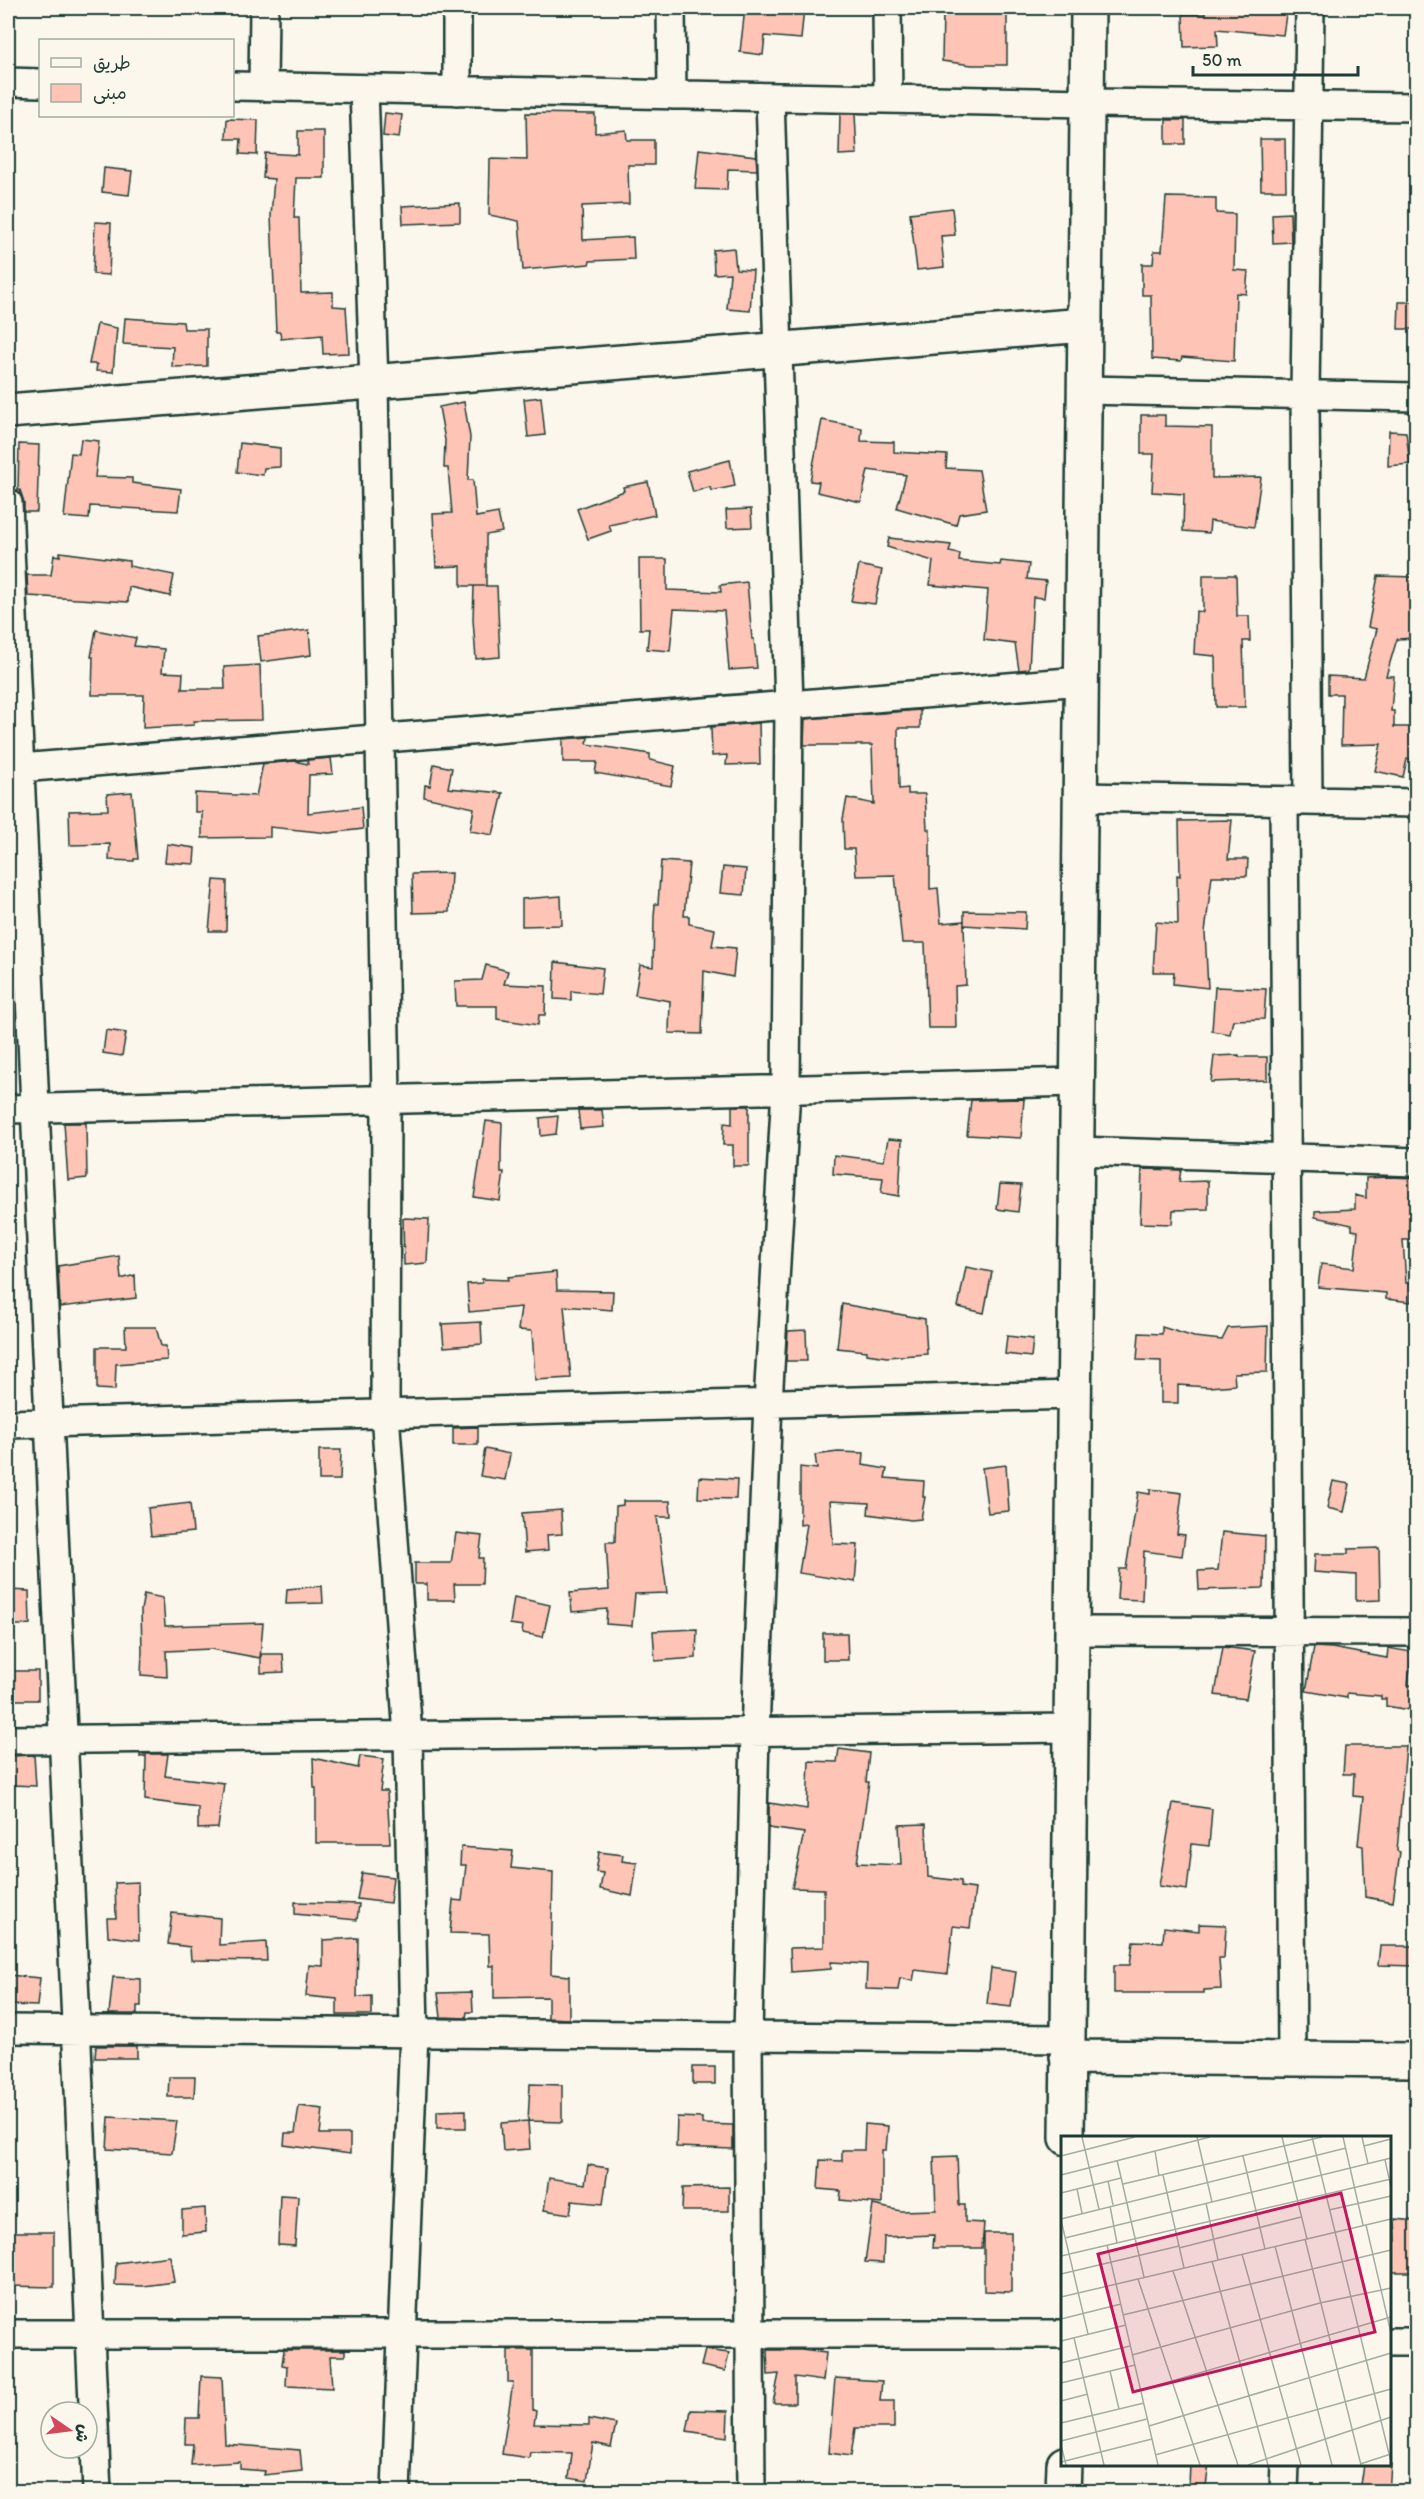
<svg xmlns="http://www.w3.org/2000/svg" width="1424" height="2499" viewBox="0 0 1424 2499" font-family="Itim,'Playpen Sans Arabic',sans-serif">
<style>
.building{fill:#fec4b6;stroke:#1f3d34;stroke-width:1.5}
.lines{fill:none;stroke-linecap:round;stroke-linejoin:round}
.street-casing{stroke:#1f3d34;stroke-width:32}
.secondary-casing{stroke:#1f3d34;stroke-width:38}
.street{stroke:#fbf7ec;stroke-width:27}
.secondary{stroke:#fbf7ec;stroke-width:33}
.inset-road{fill:none;stroke:#a3ada2;stroke-width:1.5}
.view{fill:#c2185b;fill-opacity:0.15;stroke:#c2185b;stroke-width:3}
.inset-edge{fill:none;stroke:#1f3d34;stroke-width:3}
</style>
<rect width="100%" height="100%" fill="#fbf7ec"/>
<filter id="ink" filterUnits="userSpaceOnUse"><feTurbulence type="fractalNoise" baseFrequency=".0167" numOctaves="2"/><feDisplacementMap in="SourceGraphic" scale="12" xChannelSelector="R" yChannelSelector="G"/><feConvolveMatrix kernelMatrix="1 2 1 2 8 2 1 2 1" color-interpolation-filters="sRGB"/></filter>
<g filter="url(#ink)">
<path class="building" d="M745,8h59l-3,31 -36,-3 -2,19 -23,-3z
M1206,8h81l-4,27 -66,-6 1,17 -34,1 -1,-33h22z
M943,12h64v53h-35l-30,-4z
M385,113l17,2 -3,23 -16,-2z
M526,113l69,1v19l31,-3 1,10h27v25h-26l1,39 -47,2 1,34 50,-3 1,22 -44,2 -1,3 -66,6 -4,-49 -30,-6 1,-56 37,1z
M840,114h15l2,40 -18,1z
M227,119l31,1 -1,35 -17,-1 1,-15h-15z
M1166,120h19v24h-19z
M298,131h26v47h-28l-2,40h5l2,75 32,-1v14l13,1 3,46 -26,1 -1,-19 -41,4 -1,-7h-4l-5,-116 3,-37 -11,-1 2,-25 33,2z
M1260,139h25l1,51h-25z
M699,149l57,7 1,14 -29,-1 -1,21 -32,-1z
M104,168l28,3 -3,24 -27,-3z
M1166,197l50,1v15l19,1 -1,56 14,1 -2,23 -10,-1 -2,68 -52,-4 -1,4 -29,-2 -1,-64h-9v-31h11l1,-13h8z
M460,203v19l-57,2 -1,-18z
M952,208l3,27 -14,1 3,31 -27,3 -7,-57z
M1290,213l1,29 -18,1 -1,-29z
M95,222l16,1 -2,52 -16,-1z
M734,248l2,21 17,1 -3,41 -23,-2 3,-36 -16,1 -1,-24z
M1399,302h17v27h-18z
M125,318l58,4 1,7h23v37l-35,1 1,-20 -50,-3z
M97,324l20,4 -4,44 -17,-1 1,-7h-8z
M541,397l4,38 -17,2 -4,-38z
M464,402l6,35 -2,43h5l3,37 22,-4 4,19 -16,3v51h-25v-20l-25,1 -3,-53 19,-1 -4,-45h-4l1,-28 -6,-33z
M1141,415h24v11l47,1v51l49,-1 -7,50 -44,-6 -1,12 -26,-2 1,-37 -32,-2 2,-38h-13z
M822,420l40,8 -1,13 33,1v10l53,3 -1,13 33,2 7,40 -27,4 -3,11 -59,-17 9,-33 -38,-5 -7,32 -44,-10 2,-10 -9,-1z
M1389,431l17,1 4,32 -22,2z
M81,439l18,2 -4,36 37,1v5l49,6 -3,22 -88,-5 -1,13 -25,-2 7,-64 8,1z
M240,443l40,5v19l-16,1 -1,7 -26,-3z
M19,444l20,1 -2,67h-13v-10l-4,-12h-2z
M730,460l5,26 -24,5 -1,-4 -17,5 -6,-21z
M648,482l7,33 -46,10 2,6 -23,8 -11,-30 47,-18 -1,-4z
M751,509l1,18 -25,1 -1,-18z
M889,538l62,7 -2,7 11,2 -1,7 41,4 1,-4 28,3 -2,15 19,2 -2,17 -11,-1 -4,72 -10,1 -4,-26 -31,-4 4,-50 -58,-5 3,-24 -46,-14z
M60,552l69,9v5l45,9 -4,21 -41,-9 -1,15 -100,-6 -1,-21h24l3,-20 6,1z
M639,559h28v31l54,2 -1,-7 27,-3 5,57h2l3,29 -28,2 -5,-59 -50,-2 -4,42 -23,-2 2,-20h-9z
M859,565l23,5 -7,34 -24,-3z
M1203,575h33l1,41h12l1,25h-7l2,66h-29l-1,-51 -21,-2 2,-43 7,1z
M1378,576l38,1v61l-19,1 -11,37h8l-3,35h3v16h22v32h-9l-4,18 -28,-6 6,-27 -40,1 1,-51h-14v-18l36,2 13,-49 -9,-2z
M474,586h23l3,71 -24,2 -3,-39z
M96,630l40,8 -2,8 30,3 -2,23 21,1 -1,16h43l-1,-22 36,-2 2,55 -68,1v4l-51,3 1,-33h-52l1,-38h-2z
M309,630l2,25 -50,7 -3,-26z
M920,710v18h-22l1,61 9,-1v6h17l2,35h3v60l8,-1 3,35 23,-2v4v-14l62,1 -1,17 -61,-4 2,60 -11,1 1,42h-28l-3,-85h-23l-7,-68 -39,1 -2,-27h-10l-1,-30 4,-21 27,6 -2,-59h-68l1,-26z
M759,723l1,41 -34,1 1,-10 -15,1 -1,-29z
M588,737l-1,7 63,10v6l25,6 -4,20 -76,-13 2,-11h-34v-23z
M331,758l2,16 -24,1 -1,38 53,-6 2,22 -34,4 -59,-6v10l-68,1v-26h-7v-19l61,3 7,-32 31,-3 14,3 -1,-4z
M434,764l18,4 -4,20 55,5 -10,42 -23,-4 4,-23 -50,-11 1,-12 5,1z
M132,792l6,67h-4v2l-25,-1 1,-16 -40,1 -1,-34 39,-1 -1,-16z
M1232,820l-4,39h20l-1,17h-35l-7,56 3,56 -35,-4 1,-12h-21l3,-50 22,2 -1,-49 3,1 -1,-55z
M167,844l28,4 -1,16 -29,-2z
M661,861l28,2 -5,53h5v8l26,5 -3,17 24,2 -3,29 -29,-6 -2,63 -33,-1 1,-32 -35,-6 5,-30 13,2 1,-50 1,-13h3z
M723,867l23,2 -2,26 -24,-2z
M451,873l-2,39 -36,1 -1,-39z
M214,880l13,1 -1,50h-17z
M561,896l1,29 -40,1v-27z
M555,962l48,6 -3,26 -29,-3v9l-17,-1z
M486,965l22,6 -4,13 42,2 -1,29h-6l-1,10 -41,-6v-13h-41l-1,-25 27,-1z
M1215,987l51,2 -2,30 -31,1 -3,14 -18,-3z
M106,1030l20,3 -4,23 -19,-3z
M1239,1055v2h28v23l-56,2 3,-26z
M1024,1099l-3,39 -54,-3 4,-35z
M732,1106h17v60h-16v-21h-10l1,-22 8,1z
M578,1110h24l2,17 -24,2z
M558,1116l-2,18 -15,2 -1,-18z
M486,1121l16,2 -1,29v20h3l-4,29 -26,-4z
M64,1123h22l1,55 -19,2z
M888,1139l14,1 -3,56 -18,-3 2,-15 -50,-4 1,-19 50,6z
M1142,1169l39,1 -2,12 29,-1v28l-35,1 -1,14 -32,-1z
M1391,1177l22,1 -3,26h6v36h-13l3,43h5v19l-25,-3v-6l-68,-6 3,-23 33,4 4,-37 -6,-1v-5l-37,-8v-6l40,-2v-14l11,3v-20z
M1000,1184l21,1 -3,27 -21,-3z
M403,1218l26,1 -2,44 -23,2z
M119,1256l2,23 14,-4 1,23 -76,9 -2,-41z
M966,1267l26,5 -8,41 -26,-6z
M556,1272l1,18 56,1 -1,19 -48,-4 7,72 -36,2 -3,-49 -14,-1 3,-23 -52,5 -2,-28 15,-1v-4l27,1 -1,-3z
M842,1304l83,15 2,35 -40,3 -20,-3v-3l-30,-3z
M481,1322l1,22 -38,3 -2,-23z
M1268,1326l-1,46 -33,1 1,12 -27,2 -30,-2v18h-17v-42l-24,-1 2,-27 23,1v-7l32,10 28,3 6,-12z
M125,1327h31l5,19h5l1,14 -51,4 -1,26 -18,-1v-42h29z
M806,1330l1,31h-21l2,-30z
M1007,1336l26,3 -2,18 -26,-3z
M478,1427v18h-25v-17z
M485,1449l25,5 -5,26 -25,-4z
M319,1450h22l-1,30h-21z
M838,1452l26,1 -1,12 24,4 -2,9 39,3 -1,16h2l-4,22 -10,1 -43,-6 1,-11 -39,-2 3,43 25,1 -3,37 -56,-9 8,-49 -7,1v-58l17,2 -2,-14z
M1006,1465l3,46 -21,2 -6,-45z
M699,1477l38,2 -1,20 -38,-1z
M1333,1481l17,3 -6,28 -17,-4z
M1150,1489l32,4 -5,41 8,1 -3,21 -38,-5 -2,49 -25,-1 2,-30h7l12,-77 12,2z
M623,1501h47l1,16h-14l10,76 -32,1 -3,32 -26,-2 1,-15 -35,3 -2,-19 39,-3 -3,-48h9l1,-36 7,-1z
M190,1503l3,29 -42,4 -3,-28z
M561,1510l1,24 -15,1 1,15 -23,2 -3,-39z
M1222,1532l43,4 -1,52 -65,2 -1,-19 20,-1z
M456,1533l26,3 -3,22h4l-1,26h-28l1,16h-28v-16h-12v-21h36z
M1379,1548l1,52 -24,1v-26l-42,-3 1,-18h33v-5z
M322,1586l1,17 -37,1 1,-15z
M8,1590l21,1 1,33 -22,2z
M144,1594l19,4 2,28 98,-3 -3,35 -49,-9 -45,2 1,26 -26,-2 1,-24 -1,-41z
M514,1597l36,8 -7,32 -21,-4 1,-7 -13,-2z
M697,1629l-1,29 -41,3 -2,-30z
M823,1633h24l1,27h-25z
M1223,1647l32,4 -9,48 -31,-4z
M1314,1647l18,1 55,10 1,-10 24,4 -4,33 8,1v25l-30,-5v-7h-5v-3l-34,-3v5l-41,-7z
M261,1654h22l1,18 -23,1z
M10,1671h28v29h-28z
M1345,1746h61l-9,105 3,1 -7,50 -28,-5 -2,-51 -5,-1 5,-48 -10,-1 1,-22h-11z
M839,1749l30,4 -3,29h3l-12,81 44,2 -2,-40 27,-1 2,53 33,4v6l14,2 -5,39 -17,-2 -5,48 -33,-4 -2,11 -13,-3 -2,12 -32,-1 1,-25 -36,-2v7l-40,3 -1,-24 34,-1v-58l-32,-1 12,-55 -35,-5v-25l38,6 2,-48 28,1z
M140,1754h28l-3,22 59,7 -6,45 -20,1v-22l-53,-7 1,-44 -6,1z
M34,1755l2,31 -24,-1 -1,-29z
M360,1756l24,3 -4,32h7l3,52h-74v-55h-2l-1,-30 45,10z
M1173,1803l39,6 -3,37 -17,-2 -5,46 -28,-4z
M461,1847l52,4 -2,17 42,4 -2,102 18,2v43l-21,-1v-21l-54,1v-32h-4l-1,-32 -39,-1 3,-33 9,1 4,-36h-6z
M599,1852l24,3 -1,6 15,2 -5,33 -32,-7 3,-16 -7,-1z
M362,1873l31,4 -3,26 -33,-4z
M138,1882l1,58 -31,-4 -1,-18h9l-1,-35z
M295,1902l64,2 -2,16 -62,-6z
M172,1913l48,5 -1,27 47,-3 1,19 -76,-1 -1,-13 -22,-3z
M1199,1924l27,1 -2,33h-5l2,31 -17,1v3h-90v-28h16l3,-24 30,1 1,-15 35,4z
M358,1938l-1,59 15,-1v19h-35v-16l-31,-3 3,-31 14,1v-26z
M1380,1946h36v20l-38,-1z
M991,1968l25,4 -5,35 -24,-3z
M8,1975l32,3 -3,28 -29,-1z
M113,1977l28,2v27h-4v8h-28z
M472,1992l1,20h-6l-1,6 -25,-1 -3,-24z
M96,2046h41v12h-42z
M693,2067h22v17h-22z
M169,2077h26l-1,20h-26z
M530,2084l32,1v37l-34,-1z
M299,2106l24,3 -3,25h30v20l-66,-9 1,-12h10z
M466,2110v18h-29v-17z
M109,2117l68,4 -5,32 -65,-4z
M677,2117l25,1v6l31,1v24l-57,-2z
M528,2121l2,28 -27,2 -2,-28z
M865,2124l23,2 -2,24h-4v54l-42,-4 1,-9 -23,-2 2,-29 22,1v-11h22z
M957,2156l2,49h6v17l19,1 -2,25h-49l1,-13 -50,2 -1,26 -18,-1 8,-57 28,6 35,-1 -2,-53z
M588,2165l20,3 -5,36 -31,-3 -2,13 -26,-4 5,-32 36,6z
M729,2187v24h-47l1,-23z
M280,2195l18,1 -3,50 -17,-1z
M205,2208l1,24 -24,2v-24z
M1395,2219l21,2 -1,51h-26v-31h7z
M8,2232h46v55l-46,-1z
M984,2233h27v59l-27,-1z
M170,2256l4,26 -31,4 -28,-1 1,-22z
M284,2350h61v6h-15l2,32 -46,-2 1,-20 -5,-1z
M508,2350h25v60l3,1 -2,13 55,1v-6l27,5 -5,23 -18,-4 -6,38 -18,-3 3,-25 -42,-1 -1,6 -27,-4 11,-72h-5z
M705,2350l24,3 -4,18 -24,-5z
M767,2350h34l25,3 -3,28 -28,-4v26h-22l6,-29 -11,1z
M201,2376l21,1 3,67 75,6 2,21 -38,4 1,-4 -25,-2v-7l-49,3 2,-21h-8l1,-26h13z
M835,2378l47,3 -2,20h14v27h-39l-4,28 -22,-3z
M691,2410l37,1 -1,26 -40,-6z
M1190,2464h19l-3,22 -17,-1z
M1364,2464h27l-2,28h-29z"/>
<g class="lines">
<defs>
<path id="street" d="M671,8l1,87
M887,8l1,91
M8,82l32,1
M232,86l855,17 329,4
M263,87l1,-79
M364,89l10,293 12,717 -1,314 23,323 6,297 -18,459
M457,91v-83
M1084,390l332,7
M8,503l89,1989
M8,769l1073,-88
M1080,797l336,6
M1284,801l8,1258
M1308,801l-3,-406 5,-387
M8,1109l1069,-27
M1076,1151l340,11
M8,1424l1066,-29
M1072,1631l344,1
M8,1740l1063,-12
M8,2029l1059,10
M8,2334h1054
M1390,2342h26
M751,2492l-3,-456 7,-304 13,-329 18,-314 3,-384 -19,-608
M1284,2492l1,-28"/>
<path id="secondary" d="M8,411l1077,-86
M1067,2057l349,3
M1067,2138l21,-2130
M1063,2492l1,-28"/>
</defs>
<use href="#street" class="street-casing"/>
<use href="#secondary" class="secondary-casing"/>
<use href="#street" class="street"/>
<use href="#secondary" class="secondary"/>
</g>
</g>
<g transform="translate(1061 2136)">
<rect width="330" height="330" fill="#fbf7ec"/>
<path class="inset-road" d="M21,1l17,72M136,1l15,65M251,1l79,325M282,1l20,88M301,1l6,27M303,10l27,-7M94,15l4,25M0,20l74,-19M182,20l22,93M56,24l27,117M324,24l6,27M0,39l149,-38M102,39l21,93M47,45l5,24M62,48l199,-47M16,53l5,24M0,57l60,-15M145,67l12,57M49,70l7,37M268,74l62,-14M0,83l285,-71M0,84l27,114M305,89l25,108M4,102l326,-80M244,103l56,226M246,103l84,-20M46,109l51,220M214,110l57,219M118,112l122,-31M181,118l59,211M0,120l330,-77M151,125l56,204M112,135l65,194M0,138l118,-28M0,161l77,-18M62,179l268,-65M0,183l60,-15M13,202l30,127M0,205l65,-16M71,219l188,-52 71,-15M0,227l69,-17M49,235l9,38M0,247l74,-18M80,254l250,-73M0,265l27,-7M0,287l83,-20M88,290l242,-73M0,305l86,-22M0,309l5,20M94,319l236,-66M0,326l91,-23M299,328l31,-10M139,329l-62,-186 169,-40 -25,-102M187,329l143,-48"/>
<path class="view" d="M280,57l34,139 -242,60 -35,-138z"/>
<rect width="330" height="330" class="inset-edge"/>
</g>
<rect width="1424" height="2499" fill="none" stroke="#fbf7ec" stroke-width="30"/>
<rect x="15" y="15" width="1394" height="2469" fill="none" stroke="#1f3d34" stroke-width="2" filter="url(#ink)"/>
<rect x="39" y="39" width="195" height="78" fill="#fbf7ec" stroke="#a3ada2" stroke-width="1.5"/>
<rect x="51" y="58" width="30" height="9" fill="#fbf7ec" stroke="#a3ada2" stroke-width="1.5"/>
<text x="93" y="69" font-size="18" fill="#1f3d34">طريق</text>
<rect x="51" y="84" width="30" height="18" fill="#fec4b6" stroke="#a3ada2" stroke-width="1.5"/>
<text x="93" y="99" font-size="18" fill="#1f3d34">مبنى</text>
<g transform="translate(69 2430) rotate(104)"><circle r="28" fill="#fbf7ec" stroke="#a3ada2" stroke-width="1.5"/>
<path d="M0-4.5L10 22L0 15L-10 22Z" fill="#d1495b"/>
<text y="-9" font-size="16" font-weight="bold" text-anchor="middle" fill="#1f3d34">ش</text>
</g>
<path d="M1193 66v9h165v-9" fill="none" stroke="#1f3d34" stroke-width="3"/>
<text x="1202" y="66" font-size="18" fill="#1f3d34" stroke="#fbf7ec" stroke-width="4.5" paint-order="stroke">50 m</text>
</svg>
